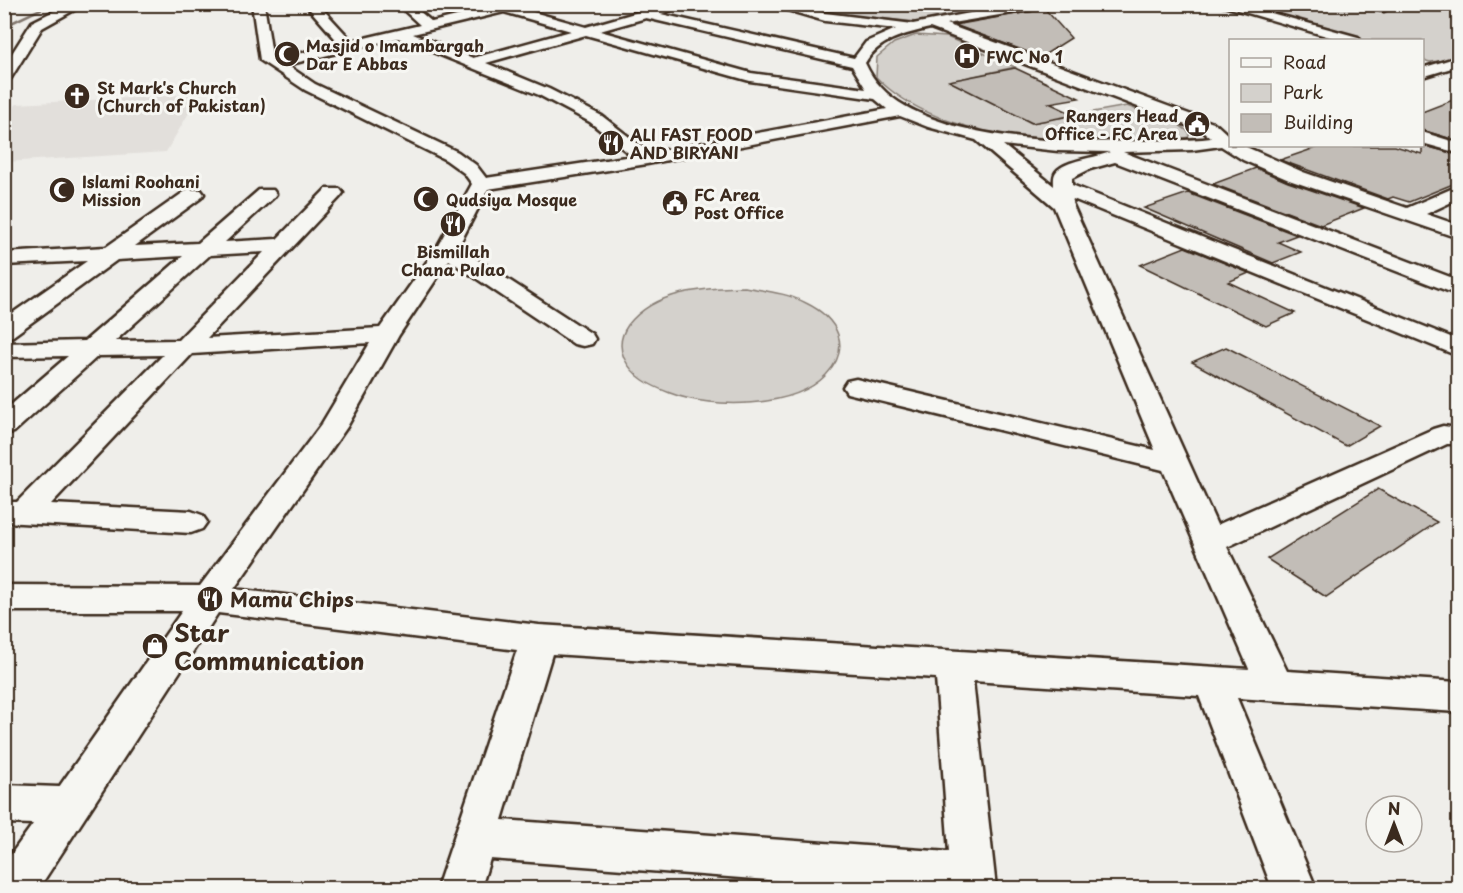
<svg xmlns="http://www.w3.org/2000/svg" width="1463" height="893" viewBox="0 0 1463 893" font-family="'Playpen Sans',sans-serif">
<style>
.built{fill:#e2dfdb}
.green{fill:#d4d1cc;stroke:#887e75;stroke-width:1.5}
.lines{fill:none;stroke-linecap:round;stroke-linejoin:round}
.stream{fill:#81766d;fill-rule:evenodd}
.building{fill:#c2bdb7;stroke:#3b2a1e;stroke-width:1.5}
.minor-casing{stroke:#3b2a1e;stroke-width:5}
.minor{fill:#f6f6f2;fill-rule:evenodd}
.labels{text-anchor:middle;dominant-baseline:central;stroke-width:6;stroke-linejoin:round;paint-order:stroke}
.far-poi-label{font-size:16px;font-weight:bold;fill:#3b2a1e;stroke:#f6f6f2;text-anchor:start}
.poi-label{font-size:20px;font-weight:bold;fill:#3b2a1e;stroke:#f6f6f2;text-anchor:start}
.near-poi-label{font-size:24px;font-weight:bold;fill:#3b2a1e;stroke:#f6f6f2;text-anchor:start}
</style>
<rect width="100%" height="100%" fill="#efeeea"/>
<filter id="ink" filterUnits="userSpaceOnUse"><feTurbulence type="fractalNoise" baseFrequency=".0167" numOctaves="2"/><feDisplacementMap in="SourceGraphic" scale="12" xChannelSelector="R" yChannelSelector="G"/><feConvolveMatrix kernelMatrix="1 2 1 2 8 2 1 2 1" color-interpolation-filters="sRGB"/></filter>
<g filter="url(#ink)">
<path class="built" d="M200,94l-34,58 -161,10v-48l12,-10z"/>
<path class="green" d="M797,5h231l-101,18 -81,-8z
M1230,5h228v54l-28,3 -7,-2 -1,-20h-67z
M916,35l31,2 68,30 -65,14 81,42 96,-17 52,19 11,8 -3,7c-92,7 -242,8 -311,-63l1,-20 17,-14z
M745,287c21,4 42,6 61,16 31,15 47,44 20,72 -33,34 -115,34 -156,18 -19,-7 -37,-16 -46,-35 -5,-11 -3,-23 4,-33 27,-35 77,-37 117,-38z"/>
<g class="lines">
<path class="stream" d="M48,4h6l-50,24v-3z"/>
</g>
<path class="building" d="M1045,9l26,29 -30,19 -86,-32z
M1015,68l64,30 -30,5 26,12 -43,8 -83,-42z
M1458,98v43l-36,-11v-18z
M1422,145l36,10v27l-49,20 -16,-5 -5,2 -108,-39 41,-14h74l27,8z
M1256,168l32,14 76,26 -43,17 -108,-41z
M1188,193l109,42 -19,7 23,10 -28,11 -129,-55z
M1185,247l64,26 -21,9 67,31 -29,13 -126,-61z
M1226,347l154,79 -34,20 -154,-84z
M1378,489l59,33 -111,75 -59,-38z"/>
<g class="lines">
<defs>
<path id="minor" d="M68,4h17l-43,24 -31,50 -7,4v-16l28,-44z
M252,4h12l8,51 6,4 62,-15 -35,-40h13l34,37 68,-16 -23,-21h14l21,18 62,-15 -2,-3h31l-4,4 67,19 80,-23h21l-26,10 193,44 12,-16 30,-13 -71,-8 -58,-17h23l35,9 88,11 104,-20h31l-6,4 -96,16 270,100 11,10 3,-1v13h14l59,26 104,36 51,-22v13l-32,15 32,11v13l-169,-58 -46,-20 -22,-14 -29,4 -69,2 335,128v15l-343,-133 -25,7 -18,9v7l386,155v16l-385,-157 -1,4 145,322 216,-96 10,-3 15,2v16h-11l-220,103 60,124 171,11v30l-221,-14 79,190h-44l-73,-192 -226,-15 23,207h-124l-382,-29 -9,29h-44l80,-238 -299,-37 -179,275h-35v-24l29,-40 -29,-1v-38l55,2 123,-176h-178v-26l196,1 121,-161 49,-82 -178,11 -141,150 140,7 11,4 5,7 -5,7 -11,4 -187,-11v-20h13l146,-147 -65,1 -84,76 -10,2v-23l64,-55 -64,1v-14l81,-2 98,-85 -66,4 -104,76 -9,2v-19l83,-58 -83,4v-12l102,-6 81,-57h14l3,4 -3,4 -66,48 63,-3 61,-53h14l3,4 -3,4 -48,44 52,-3 49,-50h14l3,4 -3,4 -133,141 173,-10 56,-79 36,-65 -8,-11 -18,-13 -141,-70 -45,-30zM504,12l67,19 -98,27 -60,-24zM646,18l206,48 14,23 -115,-16 -151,-42zM930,28l274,104 7,6c-23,3 -45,2 -68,3 -73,2 -174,1 -238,-35 -18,-10 -32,-25 -40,-43 14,-24 40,-29 65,-35zM586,35l164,46 125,18 12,10 -237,44 -48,-37 -53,-27 -63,-26zM398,38l141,57 51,27 42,34 -146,22 -10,-13 -18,-13 -143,-68 -28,-19zM900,116l28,11 48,13 78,67 101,243 -299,-71 -9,2 -4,6 4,6 316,77 86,199 -710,-44 -305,-36 113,-162 52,-92 50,-75 125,84 9,2 9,-2 3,-5 -3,-5 -134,-87 30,-58 159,-25zM1003,145l55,6 52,1c-14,6 -45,8 -54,20 -3,4 -2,10 -2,14zM264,252l-86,88 -63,1 95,-86zM552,654l384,24 13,174 -447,-32z
M1217,4h22l119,33 2,3h-20z
M1367,4h21l2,3 -6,4z
M1458,57v9l-36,11v-9z
M1422,132l36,11v10l-36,-10z"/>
</defs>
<use href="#minor" class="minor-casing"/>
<use href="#minor" class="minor"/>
</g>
</g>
<defs>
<symbol id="mosque-disc" viewBox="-11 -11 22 22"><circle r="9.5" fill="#3b2a1e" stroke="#f6f6f2"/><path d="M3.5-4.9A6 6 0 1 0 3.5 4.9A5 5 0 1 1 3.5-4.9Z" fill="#fff"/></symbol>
<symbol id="hospital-disc" viewBox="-11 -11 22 22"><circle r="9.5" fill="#3b2a1e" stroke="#f6f6f2"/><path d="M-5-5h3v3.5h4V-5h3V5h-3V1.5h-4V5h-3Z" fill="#fff"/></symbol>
<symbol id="church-disc" viewBox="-11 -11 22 22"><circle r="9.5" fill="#3b2a1e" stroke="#f6f6f2"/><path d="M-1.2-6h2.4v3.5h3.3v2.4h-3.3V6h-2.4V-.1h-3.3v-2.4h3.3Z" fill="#fff"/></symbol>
<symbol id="civic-disc" viewBox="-11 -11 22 22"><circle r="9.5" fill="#3b2a1e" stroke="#f6f6f2"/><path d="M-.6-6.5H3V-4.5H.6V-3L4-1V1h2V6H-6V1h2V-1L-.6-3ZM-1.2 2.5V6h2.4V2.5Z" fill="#fff"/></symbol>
<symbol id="restaurant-disc" viewBox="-11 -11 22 22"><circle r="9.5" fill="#3b2a1e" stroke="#f6f6f2"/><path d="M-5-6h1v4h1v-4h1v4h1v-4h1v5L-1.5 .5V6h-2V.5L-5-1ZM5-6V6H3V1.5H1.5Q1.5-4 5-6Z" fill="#fff"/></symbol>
<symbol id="shop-disc" viewBox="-11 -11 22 22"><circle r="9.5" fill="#3b2a1e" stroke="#f6f6f2"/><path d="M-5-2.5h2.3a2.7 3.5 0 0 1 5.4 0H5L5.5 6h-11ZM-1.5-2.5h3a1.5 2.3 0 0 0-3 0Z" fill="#fff"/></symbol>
</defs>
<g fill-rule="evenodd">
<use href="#mosque-disc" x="272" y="39" width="30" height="30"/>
<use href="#hospital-disc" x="952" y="41" width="30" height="30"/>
<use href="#church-disc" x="62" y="81" width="30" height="30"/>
<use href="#civic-disc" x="1182" y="109" width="30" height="30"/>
<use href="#restaurant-disc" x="596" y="128" width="30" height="30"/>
<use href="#mosque-disc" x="47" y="175" width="30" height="30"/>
<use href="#mosque-disc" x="411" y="184" width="30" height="30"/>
<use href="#civic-disc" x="660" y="188" width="30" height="30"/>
<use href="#restaurant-disc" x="438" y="209" width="30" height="30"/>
<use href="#restaurant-disc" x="195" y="584" width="30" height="30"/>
<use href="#shop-disc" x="140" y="631" width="30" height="30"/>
</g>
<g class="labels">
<g class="far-poi-label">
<text x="306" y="45">Masjid o Imambargah<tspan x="306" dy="18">Dar E Abbas</tspan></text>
<text x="986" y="56">FWC No 1</text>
<text x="97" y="87">St Mark's Church<tspan x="97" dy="18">(Church of Pakistan)</tspan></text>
<text x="1178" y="115" text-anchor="end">Rangers Head<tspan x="1178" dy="18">Office - FC Area</tspan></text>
<text x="630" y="134">ALI FAST FOOD<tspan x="630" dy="18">AND BIRYANI</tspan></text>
<text x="82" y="181">Islami Roohani<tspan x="82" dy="18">Mission</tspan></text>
<text x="694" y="194">FC Area<tspan x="694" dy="18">Post Office</tspan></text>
<text x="446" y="199">Qudsiya Mosque</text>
<text x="453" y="251" text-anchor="middle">Bismillah<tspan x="453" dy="18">Chana Pulao</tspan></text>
</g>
<g class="poi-label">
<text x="230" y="599">Mamu Chips</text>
</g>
<g class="near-poi-label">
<text x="174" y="632">Star<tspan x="174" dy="28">Communication</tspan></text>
</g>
</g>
<rect width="1463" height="893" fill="none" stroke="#f6f6f2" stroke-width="24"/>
<rect x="12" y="12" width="1439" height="869" fill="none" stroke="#3b2a1e" stroke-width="2" filter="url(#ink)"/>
<rect x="1229" y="39" width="195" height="108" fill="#f6f6f2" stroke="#aba49d" stroke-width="1.5"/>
<rect x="1241" y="58" width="30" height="9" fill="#f6f6f2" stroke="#aba49d" stroke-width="1.5"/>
<text x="1283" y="69" font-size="18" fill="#3b2a1e">Road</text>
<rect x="1241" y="84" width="30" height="18" fill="#d4d1cc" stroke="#aba49d" stroke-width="1.5"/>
<text x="1283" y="99" font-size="18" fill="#3b2a1e">Park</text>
<rect x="1241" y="114" width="30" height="18" fill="#c2bdb7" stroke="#aba49d" stroke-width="1.5"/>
<text x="1283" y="129" font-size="18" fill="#3b2a1e">Building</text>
<g transform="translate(1394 824)"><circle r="28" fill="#f6f6f2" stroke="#aba49d" stroke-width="1.5"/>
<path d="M0-4.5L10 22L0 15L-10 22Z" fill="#3b2a1e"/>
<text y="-9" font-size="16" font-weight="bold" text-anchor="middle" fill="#3b2a1e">N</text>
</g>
</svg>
